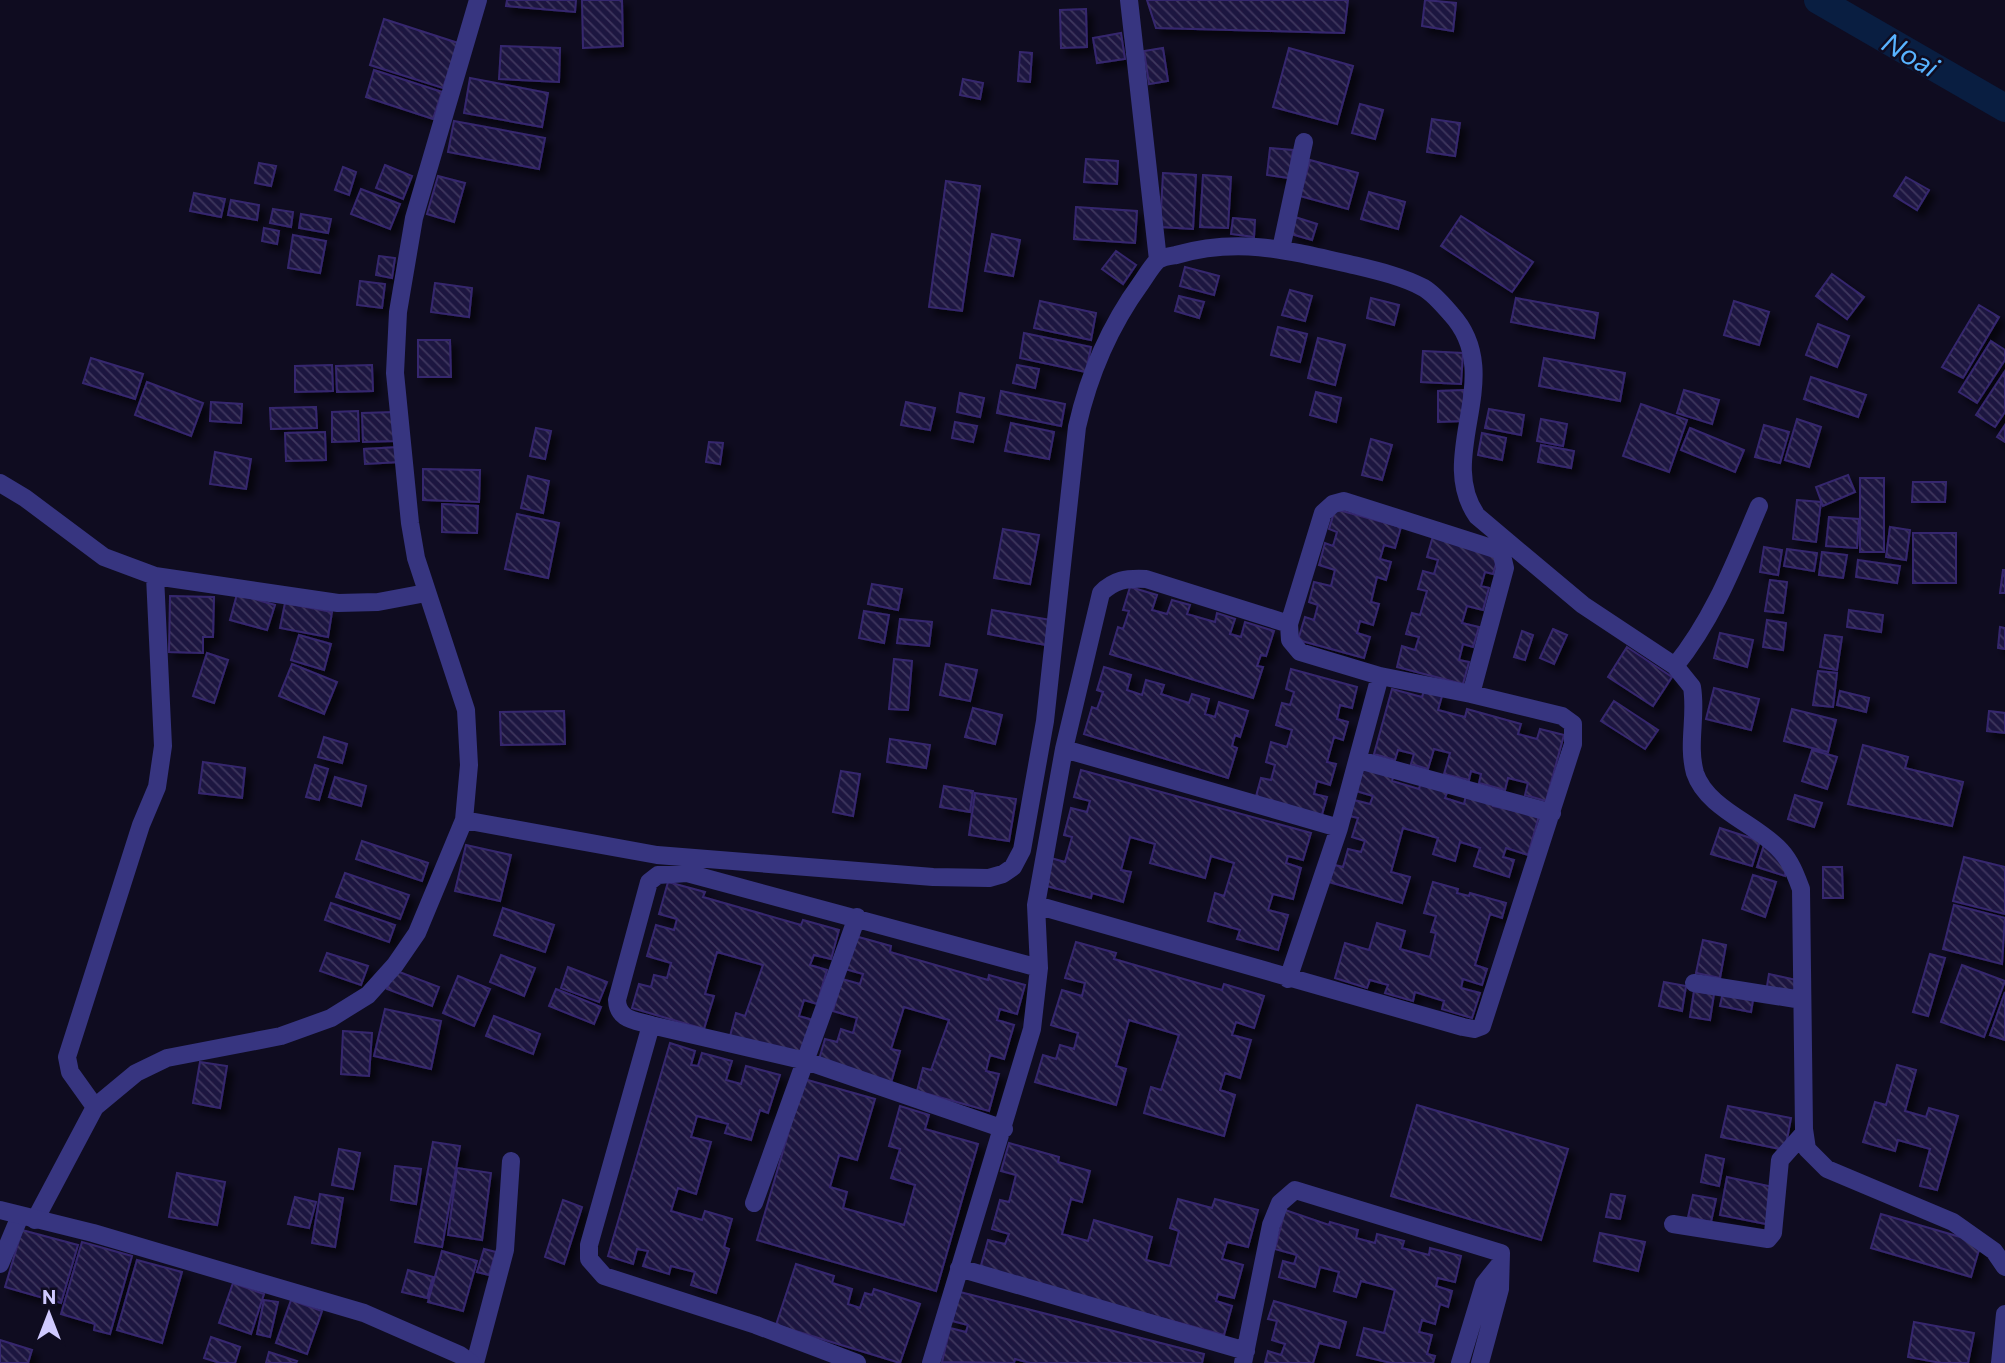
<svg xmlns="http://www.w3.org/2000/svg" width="2005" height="1363" viewBox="0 0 2005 1363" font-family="Commissioner,sans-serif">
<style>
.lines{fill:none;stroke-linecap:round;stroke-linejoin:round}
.canal{stroke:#091e41;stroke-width:28}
.building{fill:url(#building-back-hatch);stroke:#36286e;stroke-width:2;filter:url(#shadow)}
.minor{stroke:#373580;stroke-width:18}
.tertiary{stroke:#373580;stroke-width:18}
.labels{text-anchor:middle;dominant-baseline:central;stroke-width:5;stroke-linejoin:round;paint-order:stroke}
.water-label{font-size:28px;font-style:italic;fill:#58b3ff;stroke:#0f0c20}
</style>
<defs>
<pattern id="building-back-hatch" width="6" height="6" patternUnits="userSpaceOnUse" patternTransform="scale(1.75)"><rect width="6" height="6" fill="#1f1741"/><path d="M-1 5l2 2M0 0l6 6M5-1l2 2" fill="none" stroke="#3e375e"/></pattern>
<filter id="shadow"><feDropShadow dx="6" dy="6" stdDeviation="3.5" flood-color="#0009"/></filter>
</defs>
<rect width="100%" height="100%" fill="#0f0c20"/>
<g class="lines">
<path class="canal" d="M1818,0l187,108"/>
</g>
<path class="building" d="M507,0h69l-1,12 -69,-6z
M582,0h40l1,46 -40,2z
M1147,0h201l-4,33 -188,-5z
M1425,0l31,3 -3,28 -31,-5z
M1086,9l1,38 -26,1 -1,-38z
M384,19l74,24 -15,45 -73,-23z
M1121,33l4,26 -28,4 -4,-25z
M501,46l59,2 -1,34 -60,-3z
M1163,48l5,33 -19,3 -5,-33z
M1289,48l64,18 -16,58 -64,-17z
M1020,52l12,1 -2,29 -12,-1z
M374,70l68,22 -9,27 -67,-22z
M470,78l78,15 -6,34 -78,-14z
M963,79l20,4 -3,16 -20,-4z
M1360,104l23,6 -8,29 -23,-6z
M1432,119l28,4 -5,33 -28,-4z
M454,121l91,17 -6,31 -91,-17z
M1270,148l23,2 -4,28 -22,-3z
M1086,159l32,2 -1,23 -33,-2z
M1310,160l48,13 -10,36 -48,-13z
M259,163l17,3 -5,20 -16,-3z
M385,165l27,11 -9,23 -27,-11z
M343,167l13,5 -7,23 -14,-5z
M1163,173l33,2 -3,54 -33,-2z
M1203,175l28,2 -3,51 -28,-1z
M438,176l27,7 -11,39 -27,-8z
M1906,177l23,13 -12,20 -23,-14z
M946,181l34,5 -18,125 -33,-4z
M361,189l39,15 -10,25 -39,-15z
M1369,192l36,10 -7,27 -37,-10z
M194,193l31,6 -4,18 -31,-6z
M231,200l28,5 -2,15 -29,-5z
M1076,207l61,4 -2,32 -61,-4z
M273,209l20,3 -2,15 -21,-4z
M301,214l30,5 -3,14 -29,-5z
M1461,216l72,46 -21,30 -71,-46z
M1295,217l22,7 -5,16 -21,-6z
M1233,218l22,2 -1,17 -23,-3z
M264,228l15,3 -2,13 -15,-3z
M992,234l28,6 -7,36 -28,-5z
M293,235l33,6 -6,32 -32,-5z
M1116,251l20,14 -13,19 -21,-15z
M379,256l16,2 -3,20 -16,-3z
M1185,267l34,9 -5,19 -34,-9z
M1832,274l32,23 -17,22 -31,-23z
M360,281l25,3 -3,24 -25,-3z
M435,283l37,5 -3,29 -38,-5z
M1290,290l22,6 -7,25 -23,-6z
M1179,296l25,6 -5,16 -24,-7z
M1371,298l28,7 -5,20 -27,-7z
M1516,298l82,15 -4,25 -83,-16z
M1040,301l56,12 -5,27 -57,-12z
M1734,301l35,11 -10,33 -35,-10z
M1979,305l20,12 -36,61 -21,-11z
M1818,324l31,12 -12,31 -31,-12z
M1278,327l29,7 -7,28 -29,-7z
M1024,333l67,14 -5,25 -66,-14z
M1318,338l27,7 -10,40 -27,-7z
M418,340h32l1,37h-33z
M1991,341l14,9v10l-28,43 -18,-11z
M1423,351l40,2 -2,31 -40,-2z
M91,358l52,16 -8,25 -52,-16z
M1544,358l81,15 -5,28 -81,-15z
M332,365l1,26 -38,1v-26z
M372,365l1,26 -36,1 -1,-26z
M1017,365l22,4 -4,19 -22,-5z
M2005,371v41l-10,15 -19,-12z
M1811,377l55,18 -8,22 -54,-18z
M147,382l56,21 -12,33 -56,-21z
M1464,390v31l-26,1v-31z
M1684,390l35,10 -7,24 -35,-11z
M1001,391l64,13 -4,22 -64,-13z
M1316,392l25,6 -5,24 -26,-7z
M960,393l24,5 -4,19 -23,-5z
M211,402l31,2 -1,19 -31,-2z
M906,402l29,6 -5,22 -29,-5z
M1641,404l46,16 -18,52 -46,-16z
M316,407l1,21 -46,1 -1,-21z
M1489,409l35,6 -3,20 -36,-7z
M358,411l1,30 -27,1v-30z
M394,412l1,29 -32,1 -1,-29z
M1541,419l26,5 -4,22 -26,-5z
M1797,419l24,8 -12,40 -24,-7z
M955,422l22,4 -4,16 -21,-4z
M1011,423l43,9 -5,27 -44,-8z
M1764,425l25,7 -9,31 -25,-6z
M2005,425v17l-8,-5z
M536,428l15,3 -6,28 -15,-3z
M1690,428l54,22 -9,22 -54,-22z
M325,432l1,28 -40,1 -1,-28z
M1482,433l24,5 -4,22 -24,-5z
M1371,439l21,6 -10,35 -20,-5z
M709,442l14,1 -3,21 -14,-2z
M1541,445l33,6 -3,17 -33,-6z
M399,447l1,15 -35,2 -1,-15z
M215,452l36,7 -5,30 -36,-5z
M423,469l57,1 -1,32 -56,-2z
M1848,475l7,17 -32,14 -7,-19z
M528,476l21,5 -6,32 -22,-5z
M1860,478h24v74h-24z
M1913,482h33l-1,20h-33z
M1797,500l24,2 -5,40 -23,-3z
M442,504l36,2 -1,27 -35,-1z
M1335,509l66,18 -6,21 -11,-3 -4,14 11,3 -5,18 -9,-3 -6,25 8,2 -6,21 -13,-4 -3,12 13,4 -6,21 -66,-18 7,-23 9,3 4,-15 -9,-3 5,-20 17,4 4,-16 -16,-5 6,-22 8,3 4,-14 -8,-3z
M517,514l42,9 -11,55 -43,-9z
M1829,517l30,2 -2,29 -31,-2z
M1890,527l20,3 -4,30 -20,-3z
M1003,529l36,6 -9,49 -36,-6z
M1913,533h43v50h-43z
M1433,536l66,18 -6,20 -8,-2 -4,14 8,2 -6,22 -16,-4 -5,17 17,4 -6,20 -10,-3 -4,16 10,2 -6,22 -66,-17 5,-21 13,4 4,-13 -13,-3 6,-21 8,2 7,-24 -9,-2 5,-18 11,3 4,-14 -11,-3z
M1764,547l18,3 -4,25 -18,-3z
M1787,549l30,4 -3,18 -30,-5z
M1822,552l25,3 -4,23 -24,-3z
M1858,560l42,6 -3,17 -41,-6z
M2003,570h2v23h-5z
M1770,580l17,2 -4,31 -18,-2z
M872,584l30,5 -4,21 -30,-6z
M1130,587l27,8 -5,15 15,4 5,-14 18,5 -3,9 28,8 2,-9 18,6 -5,15 11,3 4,-15 29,9 -8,25 -5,-1 -4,11 6,1 -10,31 -143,-44 8,-27 5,2 6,-18 -6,-1z
M237,594l38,11 -8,25 -37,-10z
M170,596l44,1 -1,40h-10v16l-34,-1z
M285,603l47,9 -4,25 -48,-9z
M992,610l59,10 -5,25 -58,-11z
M1849,610l34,5 -2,17 -34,-5z
M864,611l25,4 -5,28 -25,-5z
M900,619l32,3 -3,24 -32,-3z
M1767,620l19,3 -3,27 -20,-3z
M2000,627l5,1v21l-7,-1z
M1553,629l14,6 -13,29 -14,-6z
M1522,631l11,4 -8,25 -11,-3z
M1720,633l33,7 -6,27 -33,-9z
M299,635l32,9 -7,26 -33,-10z
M1825,635l17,2 -5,33 -17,-3z
M1627,647l45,30 -19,29 -45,-29z
M207,653l21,7 -14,43 -21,-7z
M894,659l18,2 -4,49 -19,-1z
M292,664l45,18 -13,32 -45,-18z
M946,664l31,6 -7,31 -30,-6z
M1104,667l27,8 -4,15 15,5 4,-15 18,5 -3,9 28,9 3,-9 17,5 -4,15 10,3 4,-15 29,9 -8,26 -5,-2 -3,11 5,2 -9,30 -144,-44 8,-27 5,2 6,-17 -6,-2z
M1291,669l66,18 -5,21 -12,-3 -3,14 11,3 -5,18 -9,-3 -7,25 9,2 -6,21 -13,-4 -3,13 13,3 -6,21 -66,-18 6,-22 10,2 4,-15 -9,-3 5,-20 16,5 5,-17 -16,-5 6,-22 8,2 4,-13 -8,-3z
M1818,671l19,2 -4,34 -20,-2z
M1714,688l45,11 -8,31 -45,-11z
M1392,689l30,8 2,-6 18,5 -4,14 27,7 2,-8 54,15 -3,10 19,5 3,-10 24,6 -18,66 -21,-6 3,-12 -20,-5 -3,12 -26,-7 2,-9 -10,-3 -2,9 -25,-6 6,-21 -16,-4 -6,20 -17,-5 3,-10 -16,-4 -3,10 -21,-6z
M1840,691l29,7 -3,14 -29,-7z
M1614,701l44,29 -13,19 -44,-28z
M973,708l29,7 -7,29 -30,-7z
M1792,709l44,11 -8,32 -44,-11z
M564,711l1,33 -64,1 -1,-33z
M1989,711l16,2v20l-18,-2z
M324,737l23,7 -5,19 -24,-6z
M890,739l40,6 -4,23 -39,-6z
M1863,745l45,12 -3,11 58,14 -11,44 -104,-22z
M1812,750l25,7 -10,32 -25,-8z
M203,762l42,6 -3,30 -43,-5z
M315,765l13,4 -9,31 -13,-3z
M1364,765l30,9 -2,7 27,8 2,-7 27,8 -3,8 19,6 2,-9 28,8 -1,3 46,10 -11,39 -22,-7 -3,9 11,3 -5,17 -35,-11 6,-18 -20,-6 -5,19 -22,-7 5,-16 -35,-10 -12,44 19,5 -8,26 -73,-21 6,-17 8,2 5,-18 13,3 4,-11 -13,-4 6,-19 -9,-2 5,-16 16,4 3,-8 -17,-5z
M1081,770l230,63 -8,27 -15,-4 -2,7 15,5 -8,31 -20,-5 -5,16 20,5 -10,35 -41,-11 3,-9 -32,-9 7,-28 9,3 10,-33 -23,-7 -6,22 -55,-15 5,-19 -25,-7 -9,33 10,2 -8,30 -31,-9 -1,5 -48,-13 8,-27 14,4 7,-25 -8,-2 7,-27 16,4 3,-11 -16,-4z
M841,771l19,3 -7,42 -20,-4z
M335,777l31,9 -5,20 -32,-9z
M944,786l29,5 -3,21 -30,-5z
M975,793l41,6 -7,42 -40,-6z
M1795,795l27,8 -8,24 -26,-8z
M1720,828l40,13 -8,25 -41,-12z
M362,841l66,22 -6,18 -66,-22z
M466,845l45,10 -11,46 -45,-10z
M1764,845l22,18 -1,13 -28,-9z
M1964,857l41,10v47l-52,-13z
M1823,867h19l1,31h-20z
M345,873l64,22 -9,24 -64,-22z
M1753,875l23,7 -11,35 -23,-8z
M668,882l37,10 -2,5 98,28 2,-5 36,10 -8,29 -17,-4 -4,10 17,5 -10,34 -13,-4 -5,16 14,4 -11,37 -72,-21 6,-23 9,3 18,-51 -46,-13 -12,42 9,2 -10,33 -72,-21 7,-24 12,3 3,-12 13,3 4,-15 -24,-7 9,-31 18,5 3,-11 -18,-5z
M1433,882l25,7 -1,4 12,3 1,-3 36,10 -4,15 -12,-4 -15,51 12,4 -5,16 -19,-6 -2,9 19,5 -8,25 -30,-9 2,-8 -29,-9 -2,9 -28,-8 3,-8 -18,-5 -3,8 -32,-10 10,-35 24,7 8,-27 28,8 -5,18 30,8 6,-24 -5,-1 5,-16 -12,-3z
M331,903l64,22 -6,17 -64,-22z
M1954,905l51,13 -3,46 -59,-15z
M503,908l51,17 -9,27 -51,-17z
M855,936l36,10 -1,6 98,28 1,-5 36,10 -8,29 -17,-5 -3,11 17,5 -10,34 -14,-4 -4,16 13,3 -10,37 -72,-20 6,-23 8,2 18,-50 -45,-13 -13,42 9,2 -9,32 -73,-20 7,-24 12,3 4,-13 12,4 4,-15 -24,-7 9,-32 18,5 3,-10 -18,-5z
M1703,940l23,5 -6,33 -24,-5z
M1076,942l40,11 -2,6 108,31 2,-6 40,12 -10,32 -18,-6 -4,13 19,5 -11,38 -15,-5 -5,17 15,5 -11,41 -80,-23 7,-26 10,3 18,-55 -50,-15 -13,46 10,3 -10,36 -81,-23 8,-27 13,4 4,-14 14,4 4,-16 -27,-8 11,-35 20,6 3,-13 -20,-5z
M327,953l41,13 -7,19 -41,-14z
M1930,954l15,4 -17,58 -15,-4z
M501,955l34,13 -11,28 -34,-14z
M1962,965l43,16 -21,56 -43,-15z
M568,967l39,15 -8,20 -38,-14z
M394,970l45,17 -7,19 -45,-17z
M1769,974l32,7 -4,17 -31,-6z
M458,976l32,13 -16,37 -31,-13z
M1664,982l22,4 -4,25 -23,-5z
M1724,988l30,6 -3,18 -31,-6z
M556,989l45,18 -7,17 -45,-18z
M1694,991l20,3 -4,26 -20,-3z
M2005,992v48l-15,-5z
M385,1009l56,12 -10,48 -57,-13z
M494,1016l46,18 -7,20 -47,-18z
M343,1031l29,2 -3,43 -28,-2z
M670,1043l25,8 -4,14 7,1 4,-13 30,8 -6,19 15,4 5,-18 34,9 -12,38 -8,-3 -9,30 -26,-7 3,-9 -31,-8 -6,21 20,5 -15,52 -18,-6 -7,23 31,9 3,-9 27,8 -8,28 5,2 -13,44 -25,-8 4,-13 -24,-6 -2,8 -26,-8 5,-15 -11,-2 -4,15 -25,-8z
M200,1062l27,4 -7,42 -27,-5z
M1897,1065l19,5 -11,41 21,6 3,-9 29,8 -21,74 -17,-4 10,-37 -32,-9 -3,11 -32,-9 12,-40 11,3z
M804,1079l71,20 -18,61 -18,-5 -9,32 17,5 -4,16 61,17 11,-40 -24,-7 9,-29 -11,-3 11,-40 29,9 -4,14 53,15 -42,147 -179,-51z
M1417,1105l151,44 -27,91 -150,-44z
M1728,1106l63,12 -6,32 -64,-13z
M433,1142l27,4 -18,101 -27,-5z
M1009,1143l50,14 -1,5 32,9 -8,31 -11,-3 -9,35 26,7 6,-21 58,17 -6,23 24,6 9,-35 -9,-3 8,-29 34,9 3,-9 43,11 -10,37 -21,-5 -5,17 21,6 -9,33 -16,-4 -2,7 16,5 -8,29 -244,-66 8,-29 17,4 4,-10 -17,-5 8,-29 9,2 7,-27 -15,-4z
M339,1149l21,4 -7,36 -21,-4z
M1706,1155l18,4 -5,27 -18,-4z
M395,1166l26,3 -5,35 -25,-4z
M457,1168l34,5 -9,67 -34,-5z
M177,1173l48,9 -8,43 -48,-8z
M1727,1177l46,10 -7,37 -46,-9z
M320,1194l23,4 -8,49 -23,-4z
M1611,1194l14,2 -5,23 -14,-2z
M1693,1195l23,4 -5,23 -23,-5z
M295,1197l21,5 -7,26 -21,-4z
M563,1200l19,7 -18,57 -19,-7z
M1285,1210l44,15 1,-3 28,8 -2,8 19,5 2,-9 27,7 -2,7 27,7 1,-7 31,8 -6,26 -17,-4 -2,8 16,5 -4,16 -8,-3 -5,20 -13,-4 -3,12 13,3 -5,19 8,2 -2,7h-42l-34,-8 7,-27 20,5 11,-43 -34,-9 -5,16 -22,-6 5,-19 -19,-5 -5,20 -36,-10 4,-16 11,3 3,-9 -22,-6z
M1881,1214l100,29 -10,34 -100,-29z
M22,1230l56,15 -17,58 -56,-16z
M1600,1233l45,9 -7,29 -44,-10z
M82,1242l50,14 -22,78 -16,-4 1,-6 -34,-10z
M484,1249l12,3 -7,23 -12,-3z
M442,1251l35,10 -14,50 -35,-9z
M137,1260l45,12 -20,71 -45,-13z
M796,1264l38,12 -2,7 20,6 -4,15 12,4 5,-15 7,2 2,-6 46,15 -20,59 -124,-38z
M408,1270l25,7 -6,21 -25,-6z
M233,1283l31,11 -13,40 -32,-11z
M960,1292l244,62 -2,9h-172l-15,-4 -1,4 -72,-1 8,-34 16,4 2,-7 -16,-4z
M264,1300l14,2 -8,35 -13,-3z
M291,1300l31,11 -15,43 -31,-11z
M1274,1301l72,21 -7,26 -20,-5 -6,20h-48l3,-12 13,4 4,-11 -13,-4 5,-19 -9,-2z
M1914,1322l60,11 -6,30h-27l-33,-6z
M211,1337l29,10 -5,16h-15l-16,-5z
M0,1340l32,10 -4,13h-28z
M269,1352l28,9 -1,2h-30z"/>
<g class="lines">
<path class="minor" d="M1129,0l29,260
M1281,249l23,-107
M0,483l25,15 79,59 51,19 183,27 40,-1 48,-9
M1344,501l157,50 4,17 -34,126 -91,-18 -80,-24 -10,-12 -1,-16 34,-111 10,-9z
M1675,666c39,-48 60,-104 84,-160
M1064,749l275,79
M1359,760l193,53
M464,820l193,35 276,22 56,1 14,-4 10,-7 9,-17 23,-129 32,-294c12,-53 32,-100 64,-144 5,-7 10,-16 16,-22 4,-4 13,-5 19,-6 62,-18 112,-5 173,9 25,6 53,12 75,24 10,6 20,18 27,26 57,62 -17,141 26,202l106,89 92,61 17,21c5,29 -5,57 3,86 12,36 62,51 86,78 10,11 15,25 20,38l3,240 3,20 20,20 126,53 41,29 11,16
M1036,905l427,122 11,2 8,-3 91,-282v-20l-11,-8 -91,-22
M1288,979l51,-151 41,-152
M1694,983l108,17
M651,1025l155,36 198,68
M95,1107l-25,-35 -3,-15 74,-232 16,-38 6,-41 -8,-170
M754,1203l103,-286
M35,1220l60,-113 41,-34 31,-15 114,-22 50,-18 37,-23 27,-30 22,-32 47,-113 5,-55 -3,-55 -50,-152 -6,-35 -15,-150 3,-61 16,-94 64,-218
M1673,1224l95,15 5,-6 7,-73 24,-27
M0,1264l20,-48
M959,1268l287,83
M475,1363l30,-113 6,-89
M857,1363l-101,-38 -152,-49 -15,-17v-14l62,-220c-17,-5 -33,-5 -34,-25l32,-118 9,-7 29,-2 352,95
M931,1363l101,-334 7,-61 -3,-63 28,-156 37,-156c13,-13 25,-15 45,-14l143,45
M1243,1363l28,-138 9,-22 15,-13 206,63 -1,36 -20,74
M1460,1363l24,-79 16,-20
M2000,1363l5,-49"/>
<path class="tertiary" d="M0,1210l93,23 271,80 96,42 11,8"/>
</g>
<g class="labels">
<g class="water-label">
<text transform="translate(1911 54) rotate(30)">Noai</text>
</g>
</g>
<g transform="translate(49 1314)" stroke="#0f0c20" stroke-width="5" paint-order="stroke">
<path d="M0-5L12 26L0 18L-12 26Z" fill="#d0caff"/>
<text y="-10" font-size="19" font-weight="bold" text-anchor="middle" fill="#d0caff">N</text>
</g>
</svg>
